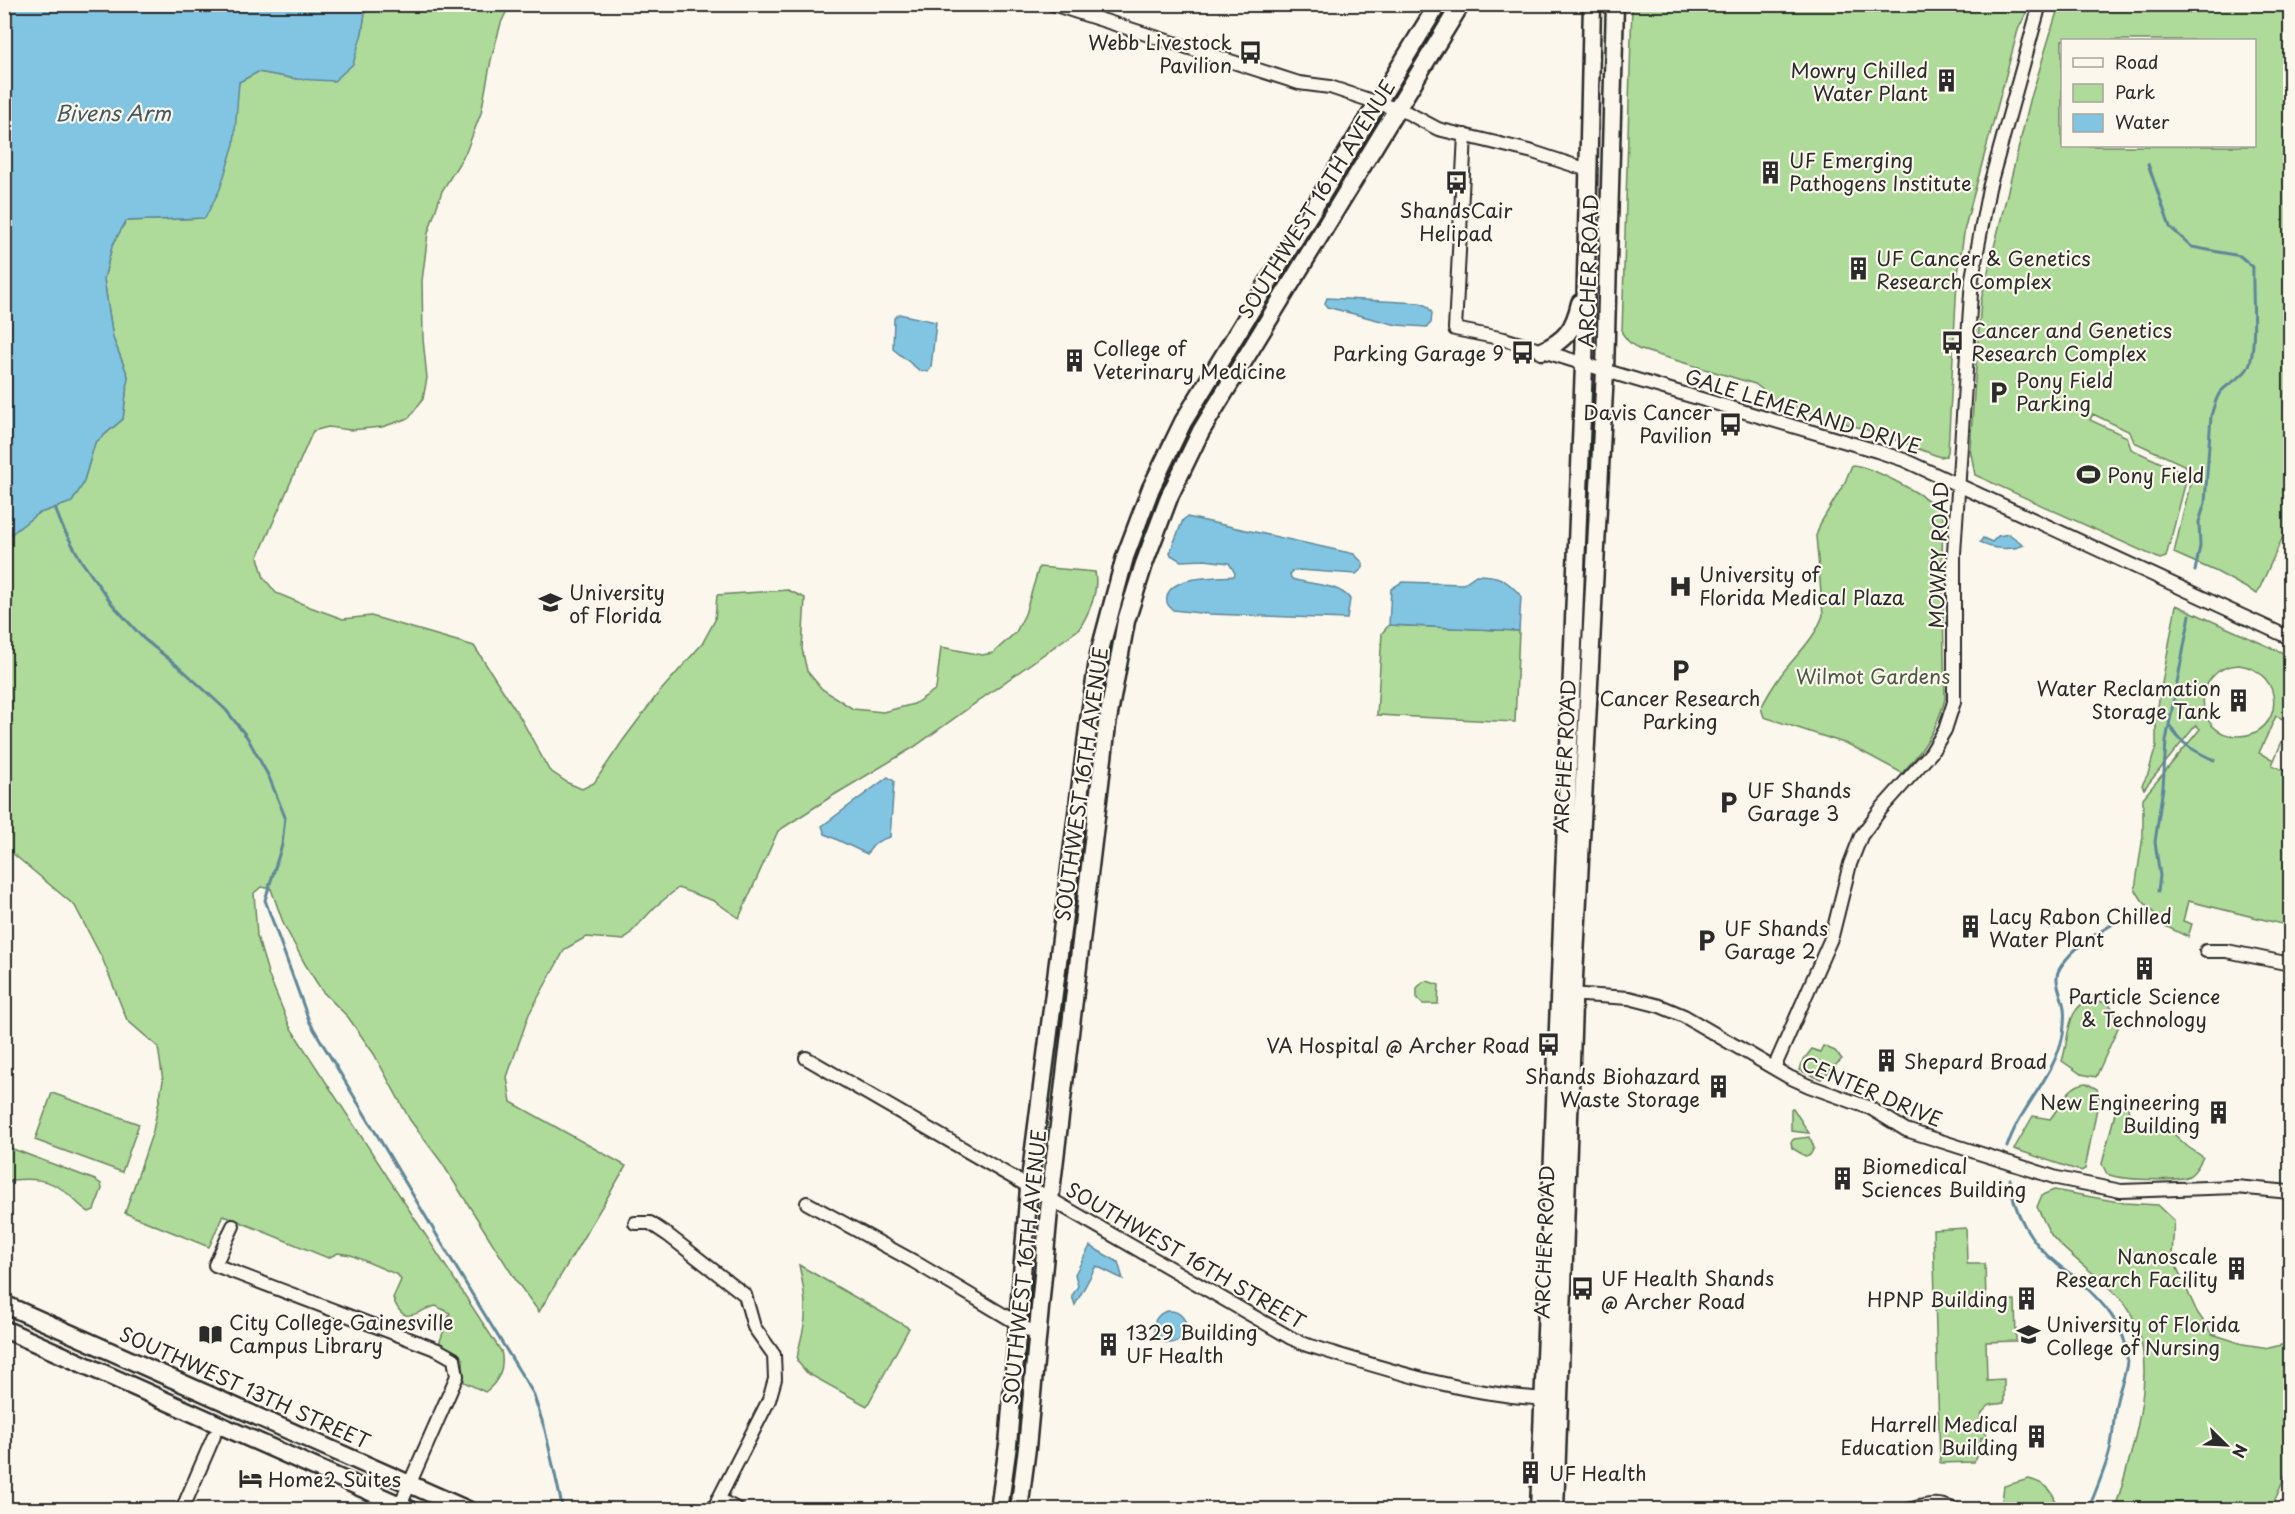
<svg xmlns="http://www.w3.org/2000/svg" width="2295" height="1514" viewBox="0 0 2295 1514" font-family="'Playpen Sans',sans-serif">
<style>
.green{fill:#aedb99;stroke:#6c8362;stroke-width:1.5;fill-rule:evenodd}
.water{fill:#82c5e3;stroke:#5f8799;stroke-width:1.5}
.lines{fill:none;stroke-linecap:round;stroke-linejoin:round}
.stream{stroke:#5f8799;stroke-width:3}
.minor-casing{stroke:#2b2b2b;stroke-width:16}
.major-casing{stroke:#2b2b2b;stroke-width:21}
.minor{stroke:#fbf7ec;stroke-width:12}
.major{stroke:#fbf7ec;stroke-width:16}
.labels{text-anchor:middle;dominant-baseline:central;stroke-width:4.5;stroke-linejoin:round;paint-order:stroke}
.poi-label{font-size:20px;fill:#2b2b2b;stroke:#fbf7ec;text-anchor:start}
.street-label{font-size:20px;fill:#2b2b2b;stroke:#fbf7ec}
.park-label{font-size:20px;fill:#4c5746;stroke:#fbf7ec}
.water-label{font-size:21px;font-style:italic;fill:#455962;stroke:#fbf7ec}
</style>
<rect width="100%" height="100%" fill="#fbf7ec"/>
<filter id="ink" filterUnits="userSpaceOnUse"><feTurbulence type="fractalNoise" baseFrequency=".0167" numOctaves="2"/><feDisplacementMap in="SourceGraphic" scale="12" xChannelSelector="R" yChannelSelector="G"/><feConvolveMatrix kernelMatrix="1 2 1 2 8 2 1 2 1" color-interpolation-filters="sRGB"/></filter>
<g filter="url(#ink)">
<path class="green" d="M510,4l-9,19 -10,37 -10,53 -15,39 -24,39 -14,42 -6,48 1,58 4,39 -4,21 -14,19 -27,9 -32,3 -22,-3 -15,4 -55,126 6,21 12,15 34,14 33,12 28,-3 103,30 46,71 29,53 19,13 14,6 12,-6 30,-44 33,-44 45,-51 13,-24 2,-25 71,-5 17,8 -3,51 5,22 15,18 31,20 30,3 31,-8 22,-15 5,-42 41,8 11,-2 23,-21 9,-18 14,-47 56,5c4,20 -6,41 -16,57l-165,118 -85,51 -51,33 -39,87 -25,-17 -36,-13 -23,19 -31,33 -38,-3 -21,12 -36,65 -22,63 4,25 115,64 -87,146 -22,-30 -75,-119 -32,-43 -36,-66 -26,-37 -26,-26 -17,-27 -21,-39 -13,-36 -10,-2 -7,6 3,43 12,40 21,51 211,324c4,16 -2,31 -16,41l-21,-10 -1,-23 -24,-15 11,-31 -14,-7c-20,4 -32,23 -43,-8l8,-18 -3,-5 -47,-20 -13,-2 -10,5 -105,-43 -14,32 -84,-34 28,-82 10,-50 -5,-34 -31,-27 -24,-60 -28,-54 -70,-59 -1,-308 33,-25 35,-12 11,-18 12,-41 28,-24 5,-43 -15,-38 -9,-59 8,-33 14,-25 79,-3 30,-109 4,-27 19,-10 39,7 65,-46 4,-28z
M1632,5h398l-12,25 -53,197 -8,53 -9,172 -2,4 -6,1 -63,-24 -111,-34 1,-6 -12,-9 -117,-35 -10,-8 -6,-8z
M2059,5h231v516l-33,73 -40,-22 -43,-19 17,-73 -5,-14 -52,-24 -4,-10 -37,-18 -3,6 37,17 4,12 52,24 3,8 -20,76 -6,2 -185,-84 -5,-27 11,-148 49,-199zM2062,40h192v106h-192z
M1852,465c20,1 79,33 91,48l-1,48 3,138c-8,30 -22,52 -43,74l-52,-28 -86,-28 -3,-9c6,-12 13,-23 20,-33 15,-20 34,-36 42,-60l-7,-79 4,-12 25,-42z
M2176,605l114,51v66l-14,-6 -17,37 15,7 16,-37 -18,42 17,8 1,-3v156l-102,-25 -5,20 9,3 -4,13 -23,-11 -23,-26 -7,-11 8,-53v-38l57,-69 -4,-4 -52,64 -2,-4 6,-11 8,-28v-29zM2239,665c48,7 45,71 -1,71 -46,0 -47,-69 1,-71z
M1389,625l130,6 -4,91 -138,-7 5,-82z
M1427,981l12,4 -1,19h-15l-6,-5v-11l6,-6z
M2094,999l16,6 11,16 -25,56 -15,-3 -19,-13c8,-24 3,-56 32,-62z
M1823,1046l12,5 7,8 -21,20 -22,-9 2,-7 11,-14 8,3z
M2086,1083l11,6 2,9 -14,71 -4,2 -7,-2 -60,-20 19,-33 17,3c11,-13 17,-34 36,-36z
M52,1093l87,31 -17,48 -87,-32z
M2122,1103l6,4 2,16 35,3 23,21 15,10c-3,6 -8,16 -14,19 -12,6 -70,4 -82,-2l-5,-10 14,-55z
M1792,1108h1l16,25 -18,-2v-21z
M1810,1137l4,11 -4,7 -5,1 -13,-8 -1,-6 3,-3z
M5,1146l90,34 6,4 1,5 -8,21 -5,2c-10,-6 -16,-15 -26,-22 -15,-11 -32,-12 -51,-10l-7,9z
M2054,1190l70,13 34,2 16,15 -2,37 25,55 15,22 31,10 26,4 21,-5v122l-19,44 -66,1 -6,-4 -3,4 -81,-1c17,-60 53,-158 5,-211 -19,-21 -51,-41 -68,-62 -6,-9 -10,-20 -15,-29l5,-12z
M1966,1228l1,36h18l1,37 29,-1 1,41 -30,1 1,38 17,-1v24l-14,2c-15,11 -11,19 -3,32l-6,1v6l-7,18 -34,1 -7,-233z
M799,1265l110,63 -42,78 -60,-33 -10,-12c1,-15 7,-29 8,-43 1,-18 -2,-36 -6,-53z
M2029,1479c18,5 26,12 28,30h-52l-3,-8 2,-15z"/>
<path class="water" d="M5,4l361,1 -4,28 -9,31 -19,17 -37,-2 -39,-7 -19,10 -5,62 -14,45 -15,29 -79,3 -14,25 -8,33 9,59 15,38 -5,43 -28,24 -12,41 -11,18 -35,12 -32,25z
M1327,298l93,5 7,3 5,7 -1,10 -4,4 -30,-2 -70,-18 -2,-4z
M899,314l37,8 -5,45 -3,5 -9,-2 -26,-21 1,-31z
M1187,517l167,37 9,9v5l-7,6 -57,-4 -7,1 -2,4 2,4c17,6 47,4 58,20l-3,20 -138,-5 -36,-4c-5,-4 -7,-7 -6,-13 4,-22 50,-19 67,-21l1,-3 -6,-10 -24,-3 -24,1 -10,-6 -1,-3 13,-32z
M2009,534l15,11c-11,5 -34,5 -44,-3l3,-4 9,4 6,-6z
M1476,575c23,0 30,4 45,21l-2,35 -130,-6 2,-36 11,-7 61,2z
M888,777l6,4 -4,56c-12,3 -17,7 -23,17l-42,-20 -3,-8z
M1090,1246l28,16 5,17 -27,-13 -21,39 -3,-9 6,-10 -3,-12z
M1154 1327a16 16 0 1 1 32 0a16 16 0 1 1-32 0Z"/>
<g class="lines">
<path class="stream" d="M2148,164l22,63 22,20 48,9 13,11c-1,23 4,81 -4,99 -6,13 -22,16 -30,28 -4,7 -6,15 -8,22l-6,87 -6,19 1,24 -5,25
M55,508l8,20 19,34 30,42 32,35 41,33 41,38 21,27 22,40 16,40 -3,28 -17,55 44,121 163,273 61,99 12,37 18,80
M2170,726c11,19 25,25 44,34
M2158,891l2,-15 -5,-34 8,-55 3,-46 24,-126
M2007,1147c13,-40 47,-69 56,-112 1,-8 2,-19 1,-27 -2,-14 -12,-28 -4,-40 13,-21 33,-32 53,-44
M2010,1179c3,34 21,64 47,85 6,5 13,9 19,14 22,20 53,49 51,83 -1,14 -7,25 -10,39 -4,16 -3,33 -7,50 -5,20 -14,40 -22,60"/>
<defs>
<path id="minor" d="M1052,4l247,79 31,4 78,26 30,16 95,23 55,18
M1465,135l-10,194 49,10 116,36 257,76 27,9 386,178
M2206,951h21l63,13
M1568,994l61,4 31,8 24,10 105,61 20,9 61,22 36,22 151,48 64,13 115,-4 54,5
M806,1058l485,280 16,7c78,24 160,51 243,54
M1774,1068l58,-132 18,-72 11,-28 20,-27 50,-56 14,-23 9,-28v-149l18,-275 17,-90 51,-184
M807,1203l106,58 124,74
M635,1223h15l18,12 77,60 9,32 20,28 1,24 -6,21 -56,110
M233,1226l-18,39 223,85 16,9 3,17 -59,134
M718,1499l21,11
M4,1507l6,3
M182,1510l32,-74
M1908,1510c18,-5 29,-9 47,0"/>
<path id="major" d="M1542,351c24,-11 32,-22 38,-48
M4,1304l464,206
M4,1329l407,181
M999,1510l9,-65 21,-257 60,-468 10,-66 26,-97 26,-69 32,-66 255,-418
M1019,1510l8,-62 23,-248 57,-475 19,-104 18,-57 26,-69 31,-64 260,-427
M1539,1510l45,-1145 8,-361
M1555,1510l19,-533 31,-606 10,-367"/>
</defs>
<use href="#minor" class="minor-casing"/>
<use href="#major" class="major-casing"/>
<use href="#minor" class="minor"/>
<use href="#major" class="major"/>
</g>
</g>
<defs>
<symbol id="bus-bare" viewBox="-9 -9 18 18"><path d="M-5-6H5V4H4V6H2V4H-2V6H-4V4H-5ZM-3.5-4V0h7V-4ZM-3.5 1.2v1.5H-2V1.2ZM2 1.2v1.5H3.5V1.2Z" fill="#2b2b2b" stroke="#fbf7ec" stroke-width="2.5" paint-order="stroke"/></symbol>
<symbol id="building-bare" viewBox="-9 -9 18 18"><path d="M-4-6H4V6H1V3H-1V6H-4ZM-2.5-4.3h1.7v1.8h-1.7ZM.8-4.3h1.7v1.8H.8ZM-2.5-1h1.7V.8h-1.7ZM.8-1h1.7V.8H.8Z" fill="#2b2b2b" stroke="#fbf7ec" stroke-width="2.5" paint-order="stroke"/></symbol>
<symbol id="parking-bare" viewBox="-9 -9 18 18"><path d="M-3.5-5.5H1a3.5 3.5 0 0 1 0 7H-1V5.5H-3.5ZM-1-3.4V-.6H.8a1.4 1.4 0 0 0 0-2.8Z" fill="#2b2b2b" stroke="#fbf7ec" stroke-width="2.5" paint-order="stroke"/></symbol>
<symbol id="stadium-bare" viewBox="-9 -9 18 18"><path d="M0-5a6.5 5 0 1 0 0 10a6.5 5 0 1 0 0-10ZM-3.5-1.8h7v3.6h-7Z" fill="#2b2b2b" stroke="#fbf7ec" stroke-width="2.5" paint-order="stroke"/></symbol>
<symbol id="hospital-bare" viewBox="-9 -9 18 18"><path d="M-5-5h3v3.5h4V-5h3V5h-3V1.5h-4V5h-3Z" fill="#2b2b2b" stroke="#fbf7ec" stroke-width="2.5" paint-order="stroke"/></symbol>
<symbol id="university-bare" viewBox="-9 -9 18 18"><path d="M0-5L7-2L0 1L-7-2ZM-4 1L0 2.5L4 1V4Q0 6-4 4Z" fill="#2b2b2b" stroke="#fbf7ec" stroke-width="2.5" paint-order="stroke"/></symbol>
<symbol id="library-bare" viewBox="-9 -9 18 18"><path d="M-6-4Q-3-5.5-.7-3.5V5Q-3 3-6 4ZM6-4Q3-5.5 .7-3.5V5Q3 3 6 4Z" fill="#2b2b2b" stroke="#fbf7ec" stroke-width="2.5" paint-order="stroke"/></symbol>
<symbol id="hotel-bare" viewBox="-9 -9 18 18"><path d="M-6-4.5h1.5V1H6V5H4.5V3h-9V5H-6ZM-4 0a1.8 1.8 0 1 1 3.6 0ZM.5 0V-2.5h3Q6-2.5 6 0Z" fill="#2b2b2b" stroke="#fbf7ec" stroke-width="2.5" paint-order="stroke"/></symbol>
</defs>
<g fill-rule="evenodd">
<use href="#bus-bare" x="1234" y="36" width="33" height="33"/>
<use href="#building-bare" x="1930" y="64" width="33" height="33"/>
<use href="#building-bare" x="1754" y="156" width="33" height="33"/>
<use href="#bus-bare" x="1440" y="166" width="33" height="33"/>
<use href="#building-bare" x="1842" y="252" width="33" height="33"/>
<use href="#bus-bare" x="1936" y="326" width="33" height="33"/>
<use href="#bus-bare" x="1506" y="336" width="33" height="33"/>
<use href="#building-bare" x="1058" y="344" width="33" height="33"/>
<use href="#parking-bare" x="1982" y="376" width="33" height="33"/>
<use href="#bus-bare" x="1714" y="408" width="33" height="33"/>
<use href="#stadium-bare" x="2072" y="458" width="33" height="33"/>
<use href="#hospital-bare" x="1664" y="570" width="33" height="33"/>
<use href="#university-bare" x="534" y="586" width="33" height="33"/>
<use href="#parking-bare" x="1664" y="654" width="33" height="33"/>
<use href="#building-bare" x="2222" y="684" width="33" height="33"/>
<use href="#parking-bare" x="1712" y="786" width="33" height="33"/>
<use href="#building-bare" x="1954" y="910" width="33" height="33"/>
<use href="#parking-bare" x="1690" y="924" width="33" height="33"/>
<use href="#building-bare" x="2128" y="952" width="33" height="33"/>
<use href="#bus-bare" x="1532" y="1028" width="33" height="33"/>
<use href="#building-bare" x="1870" y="1044" width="33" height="33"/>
<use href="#building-bare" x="1702" y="1070" width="33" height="33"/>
<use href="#building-bare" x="2202" y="1096" width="33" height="33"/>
<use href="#building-bare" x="1826" y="1162" width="33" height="33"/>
<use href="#building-bare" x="2220" y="1252" width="33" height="33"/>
<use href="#bus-bare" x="1566" y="1272" width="33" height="33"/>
<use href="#building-bare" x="2010" y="1282" width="33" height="33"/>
<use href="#library-bare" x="194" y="1318" width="33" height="33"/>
<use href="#university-bare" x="2012" y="1318" width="33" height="33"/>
<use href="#building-bare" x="1092" y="1328" width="33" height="33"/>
<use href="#building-bare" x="2020" y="1420" width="33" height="33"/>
<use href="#building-bare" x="1514" y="1456" width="33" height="33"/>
<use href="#hotel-bare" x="234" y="1462" width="33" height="33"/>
</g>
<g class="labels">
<g class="poi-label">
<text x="1232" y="42" text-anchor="end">Webb Livestock<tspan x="1232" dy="23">Pavilion</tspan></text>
<text x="1928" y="70" text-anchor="end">Mowry Chilled<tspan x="1928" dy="23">Water Plant</tspan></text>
<text x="1789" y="160">UF Emerging<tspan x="1789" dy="23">Pathogens Institute</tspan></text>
<text x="1456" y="210" text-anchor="middle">ShandsCair<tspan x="1456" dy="23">Helipad</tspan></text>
<text x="1876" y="258">UF Cancer &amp; Genetics<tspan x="1876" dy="23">Research Complex</tspan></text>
<text x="1971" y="330">Cancer and Genetics<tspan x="1971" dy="23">Research Complex</tspan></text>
<text x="1093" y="348">College of<tspan x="1093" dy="23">Veterinary Medicine</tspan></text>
<text x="1504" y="353" text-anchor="end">Parking Garage 9</text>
<text x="2016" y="380">Pony Field<tspan x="2016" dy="23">Parking</tspan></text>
<text x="1712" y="412" text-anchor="end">Davis Cancer<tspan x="1712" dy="23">Pavilion</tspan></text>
<text x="2107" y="475">Pony Field</text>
<text x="1699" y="574">University of<tspan x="1699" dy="23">Florida Medical Plaza</tspan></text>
<text x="569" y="592">University<tspan x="569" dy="23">of Florida</tspan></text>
<text x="2221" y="688" text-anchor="end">Water Reclamation<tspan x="2221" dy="23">Storage Tank</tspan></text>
<text x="1680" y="698" text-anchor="middle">Cancer Research<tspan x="1680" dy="23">Parking</tspan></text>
<text x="1747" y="790">UF Shands<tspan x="1747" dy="23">Garage 3</tspan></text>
<text x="1989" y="916">Lacy Rabon Chilled<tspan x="1989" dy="23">Water Plant</tspan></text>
<text x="1724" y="928">UF Shands<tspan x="1724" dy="23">Garage 2</tspan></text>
<text x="2144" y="996" text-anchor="middle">Particle Science<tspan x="2144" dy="23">&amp; Technology</tspan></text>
<text x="1530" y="1045" text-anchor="end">VA Hospital @ Archer Road</text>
<text x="1904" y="1061">Shepard Broad</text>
<text x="1700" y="1076" text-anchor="end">Shands Biohazard<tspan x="1700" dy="23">Waste Storage</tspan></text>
<text x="2200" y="1102" text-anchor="end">New Engineering<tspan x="2200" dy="23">Building</tspan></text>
<text x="1861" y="1166">Biomedical<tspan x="1861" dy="23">Sciences Building</tspan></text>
<text x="2218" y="1256" text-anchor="end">Nanoscale<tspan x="2218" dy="23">Research Facility</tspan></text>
<text x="1601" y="1278">UF Health Shands<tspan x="1601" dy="23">@ Archer Road</tspan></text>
<text x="2008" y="1299" text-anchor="end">HPNP Building</text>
<text x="229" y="1322">City College Gainesville<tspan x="229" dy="23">Campus Library</tspan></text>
<text x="2046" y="1324">University of Florida<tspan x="2046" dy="23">College of Nursing</tspan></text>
<text x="1126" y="1332">1329 Building<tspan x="1126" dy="23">UF Health</tspan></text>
<text x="2018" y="1424" text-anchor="end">Harrell Medical<tspan x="2018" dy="23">Education Building</tspan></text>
<text x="1549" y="1473">UF Health</text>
<text x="268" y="1479">Home2 Suites</text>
</g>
<g class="street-label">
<text transform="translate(1316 199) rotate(-58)">SOUTHWEST 16TH AVENUE</text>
<text transform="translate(1588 271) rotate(-88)">ARCHER ROAD</text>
<text transform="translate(1803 411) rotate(17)">GALE LEMERAND DRIVE</text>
<text transform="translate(1938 555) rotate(-88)">MOWRY ROAD</text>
<text transform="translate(1564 756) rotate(-87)">ARCHER ROAD</text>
<text transform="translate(1081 784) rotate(-82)">SOUTHWEST 16TH AVENUE</text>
<text transform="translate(1872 1091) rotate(23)">CENTER DRIVE</text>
<text transform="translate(1544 1242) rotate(-88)">ARCHER ROAD</text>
<text transform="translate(1186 1255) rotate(30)">SOUTHWEST 16TH STREET</text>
<text transform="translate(1024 1267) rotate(-84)">SOUTHWEST 16TH AVENUE</text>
<text transform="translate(245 1387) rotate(24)">SOUTHWEST 13TH STREET</text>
</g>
<g class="park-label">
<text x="1873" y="676">Wilmot Gardens</text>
</g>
<g class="water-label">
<text x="113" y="112">Bivens Arm</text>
</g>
</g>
<rect width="2295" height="1514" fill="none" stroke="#fbf7ec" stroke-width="24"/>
<rect x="12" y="12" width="2271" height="1490" fill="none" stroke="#2b2b2b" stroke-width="2" filter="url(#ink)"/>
<rect x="2061" y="39" width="195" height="108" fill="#fbf7ec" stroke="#a8a59f" stroke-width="1.5"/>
<rect x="2073" y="58" width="30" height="9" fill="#fbf7ec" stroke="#a8a59f" stroke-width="1.5"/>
<text x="2115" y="69" font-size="18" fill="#2b2b2b">Road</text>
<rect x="2073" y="84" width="30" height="18" fill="#aedb99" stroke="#a8a59f" stroke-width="1.5"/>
<text x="2115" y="99" font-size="18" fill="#2b2b2b">Park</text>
<rect x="2073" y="114" width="30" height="18" fill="#82c5e3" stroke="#a8a59f" stroke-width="1.5"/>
<text x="2115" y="129" font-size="18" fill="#2b2b2b">Water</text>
<g transform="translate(2226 1445) rotate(114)" stroke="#fbf7ec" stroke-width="4.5" paint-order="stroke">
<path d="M0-4.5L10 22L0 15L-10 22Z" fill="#2b2b2b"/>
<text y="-9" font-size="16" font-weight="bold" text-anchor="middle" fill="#2b2b2b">N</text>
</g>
</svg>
